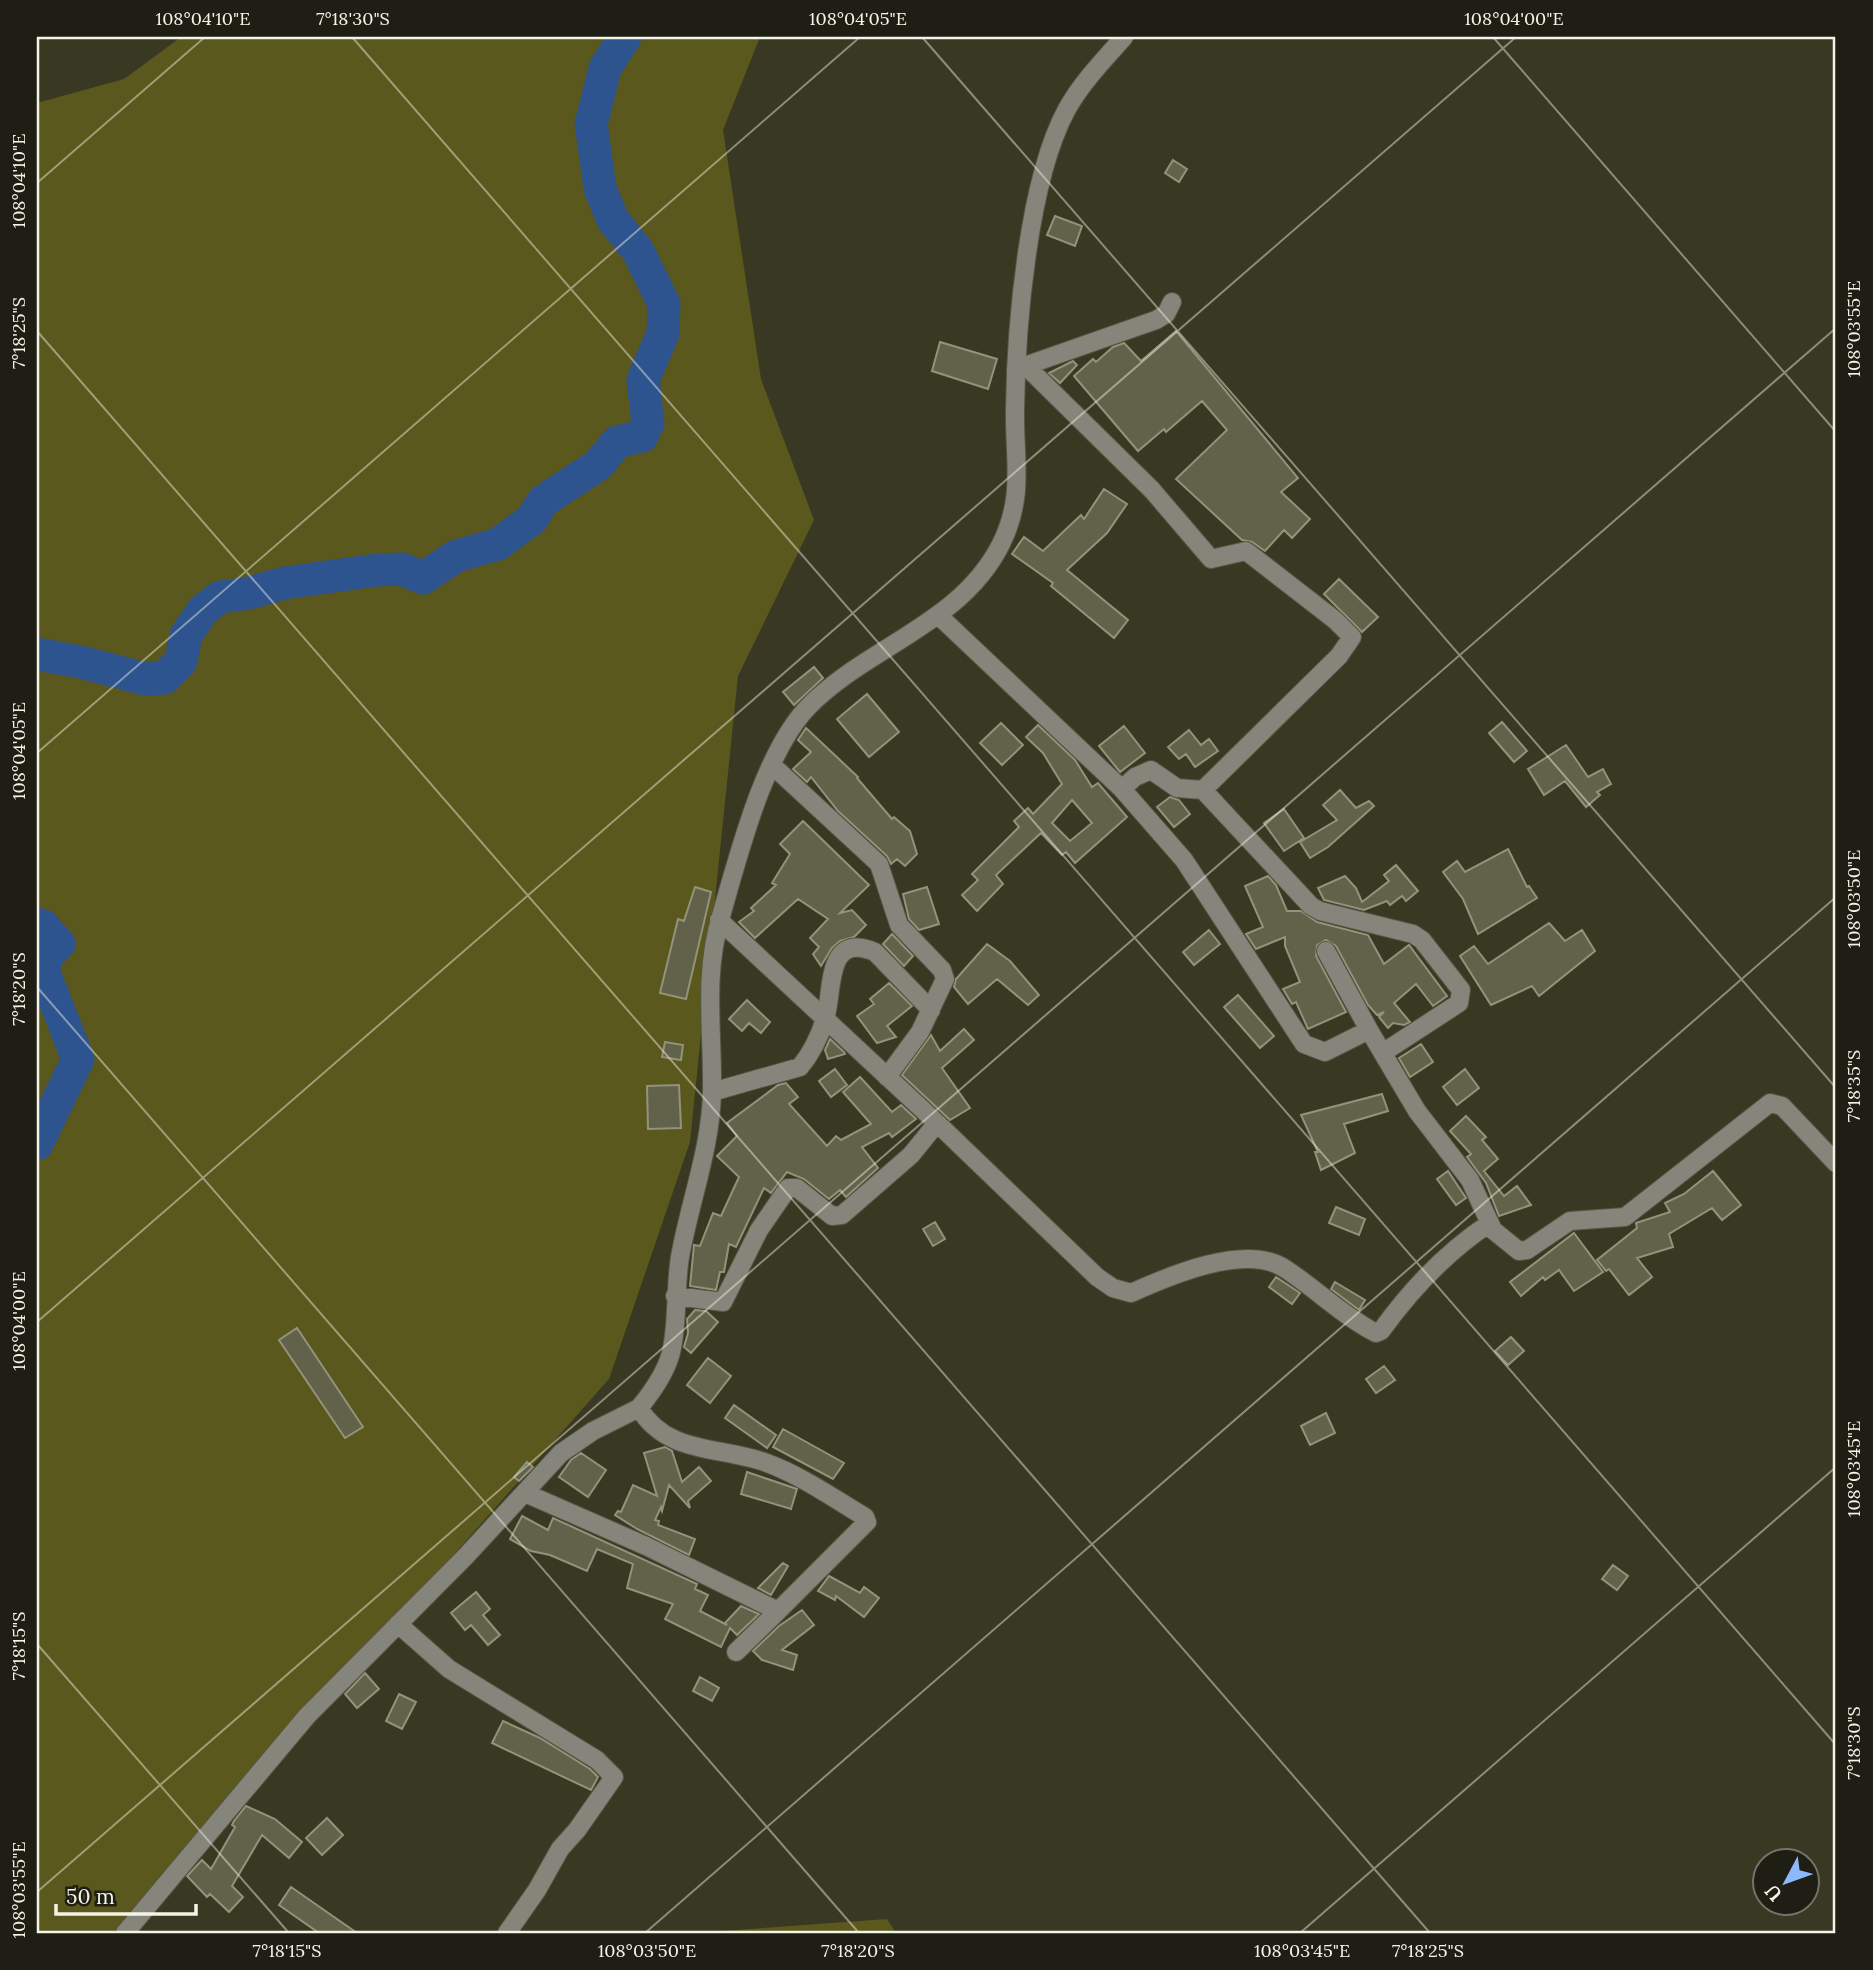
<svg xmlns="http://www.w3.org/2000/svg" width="1873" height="1970" viewBox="0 0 1873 1970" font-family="Lora,serif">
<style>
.green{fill:#5a581d}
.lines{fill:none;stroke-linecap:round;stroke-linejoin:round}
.river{stroke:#2d548f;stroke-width:33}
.building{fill:#62624b;stroke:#93937b;stroke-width:2;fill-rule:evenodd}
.minor-casing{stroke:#565642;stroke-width:20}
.minor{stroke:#85857b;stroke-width:18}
.ticks{fill:none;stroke:#f3f3e6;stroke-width:2;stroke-opacity:0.45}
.neatline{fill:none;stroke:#f3f3e6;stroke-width:2.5}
.ticks-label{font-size:18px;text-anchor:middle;fill:#f3f3e6}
</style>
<rect width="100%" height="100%" fill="#383823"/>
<path class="green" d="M181,37h579l-37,93 38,249 53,141 -76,156 -48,466 -81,237 -490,554h-82v-1830l87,-24z
M887,1919l9,14h-203z"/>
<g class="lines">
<path class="river" d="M37,654l44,8 64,17 19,-1 17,-17 5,-26 17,-25 17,-13 29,-4 35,-10 93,-13 25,-1 21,9 33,-22 42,-12 34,-25 11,-18 55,-36 19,-23 25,-6 6,-13 -5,-43 20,-47 1,-29 -26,-53 -25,-31 -13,-32 -9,-64 14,-56 20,-31
M37,924l6,2 16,18 -14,13 -1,16 34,86 -41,85"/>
</g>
<path class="building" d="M1173,160l14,9 -8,13 -14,-9z
M1055,216l27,10 -7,20 -28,-11z
M1176,331l122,147 -17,14 29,27 -18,19 -8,-8 -19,21 -13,-9 -10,-2 -66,-61 51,-49 -25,-29 -36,31 -2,-3 -26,22 -64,-75 19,-17 3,3 17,-15 11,-4 17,18z
M940,342l57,17 -9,30 -56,-18z
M1073,361l4,4 -17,18 -11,-10z
M1104,489l23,15 -20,29 -40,37 61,50 -14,18 -63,-52 2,-3 -41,-29 12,-17 19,14 38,-36 3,4z
M1339,579l39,38 -16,15 -38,-38z
M814,667l9,11 -29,27 -11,-13z
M867,694l32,38 -30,25 -32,-38z
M1502,722l25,29 -13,11 -25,-29z
M1001,723l22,22 -21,20 -22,-22z
M1038,725l37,35 17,27 6,-4 29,34 -52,46 -9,-11 -4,3 -21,-22 -45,42 7,9 -26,27 -15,-16 16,-15 -6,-6 47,-47 -5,-6 14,-13 5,6 29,-30 -19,-31 -17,-16zM1072,800l20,23 -22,18 -18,-18z
M1124,726l21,27 -25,19 -21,-26z
M806,728l52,49 -1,1 35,41 2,-2 16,14 7,23 -12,12 -8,-7 -6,5 -4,-8 -49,-45 -27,-34 -4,5 -14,-13 18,-17 -13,-12z
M1189,730l12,15 8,-6 9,12 -23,16 -9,-13 -7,5 -11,-12z
M1566,745l22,32 15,-8 8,15 -14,8 3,3 -14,12 -21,-26 -21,14 -16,-26z
M1340,790l16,18 13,-7 5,5 -46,41 -18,11 -10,-16 37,-22 -14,-15z
M1170,797l9,3 11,14 -16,13 -17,-20z
M1284,809l20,29 -20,13 -20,-28z
M803,821l66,64 -29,28 12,-3 14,15 -12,12 -14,4 -8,7 -11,18 -8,-12 6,-7 -9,-9 18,-19 -30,-20 -43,39 -16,-16 15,-11 -3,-3 25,-23 -4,-2 18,-29 -10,-10z
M1508,849l19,38 2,-1 8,12 -59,36 -15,-35 -20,-27 14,-11 8,11z
M1396,865l22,26 -12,10 -4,-5 -12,9 -3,-4 -23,9 -40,-10 -6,-12 27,-12 11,12 6,14 27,-21 -5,-6z
M1268,876l8,9 11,26h14l16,11 51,13 16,29 25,-19 38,51 -14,10 -17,-22 -22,19 16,19 -6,3 -11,-2 -5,5 -9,-11 5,-5 -7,3 -9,-10 -32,-59 -10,-6 -9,5 -1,11 30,56 -38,17 -12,-27 -4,2 -9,-15 17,-7 -15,-36v-9l-29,12 -10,-15 17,-7 -18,-41z
M695,887l16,5 -25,107 -26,-6 18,-74 6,2z
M927,887l12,37 -20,6 -10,-11 -6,-25z
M1549,923l16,18 17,-11 13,21 -56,45 -7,-10 -41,19 -31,-49 14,-10 14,18z
M1209,930l11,14 -26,21 -11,-13z
M892,934l21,22 -9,10 -21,-22z
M987,944l23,17 29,34 -11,10 -31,-26 -29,25 -14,-17 2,-8z
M889,983l23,23 -25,20 9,11 -19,6 -20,-27 17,-12 -4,-5z
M1238,995l36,41 -14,12 -36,-41z
M747,1000l23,22 -9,11 -12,-10 -7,8 -13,-12z
M964,1029l10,11 -32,28 28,40 -20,12 -48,-45 29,-40 9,16z
M830,1039l14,13 1,2 -17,5 -3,-9z
M665,1042l18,3 -2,15 -19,-3z
M1421,1044l12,18 -23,15 -11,-19z
M835,1069l12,16 -16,12 -12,-16z
M1465,1069l14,19 -22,17 -14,-18z
M860,1077l32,35 9,-7 15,14 -24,18 -3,-4 -27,14 16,21 -32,29 -6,-7 -11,9 -25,-20 -17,-7 -16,21 -7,-5 -28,59 -7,-3 -5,28h-4l-4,18 -26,-4 4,-41 6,1 13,-33 8,3 18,-39 -22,-21 20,-20 -10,-13 51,-38 8,-2 12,14 -9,7 38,42 9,-10 5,4 30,-16 -28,-32z
M679,1085l2,43 -33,1 -1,-43z
M1382,1094l6,17 -44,13 11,29 -34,17 -6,-18h3l-17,-37z
M1466,1116l20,21 -4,3 16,19 -14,12 20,25 13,-10 14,19 -32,11 -13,-33 -19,-26 4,-3 -21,-23z
M1448,1171l18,27 -10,7 -19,-26z
M1713,1171l28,34 -19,15 -10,-12 -43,26 4,13 -36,11 15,19 -23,18 -20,-26 -3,2 -9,-11 40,-32 -1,-5 34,-11 -5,-9 19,-9z
M1336,1207l29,12 -6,16 -30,-12z
M935,1222l10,17 -12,7 -10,-17z
M1574,1233l29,39 -29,19 -15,-21 -14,10 -2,-3 -22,19 -11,-14z
M1276,1277l24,16 -8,11 -23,-17z
M1335,1282l30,18 -6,10 -28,-21z
M695,1310l11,1 12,11 -27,31 -7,-6 4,-14 -1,-14z
M297,1328l66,99 -18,11 -66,-98z
M1511,1337l13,14 -16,14 -13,-14z
M708,1358l23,18 -21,27 -23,-18z
M1384,1366l11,14 -19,13 -10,-14z
M734,1405l42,30 -9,13 -42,-30z
M1326,1413l9,20 -25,12 -9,-19z
M783,1429l61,34 -11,16 -60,-32z
M665,1447l7,4 10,31 17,-15 12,14 -23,20 2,7 -21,-23 -7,26 -1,-4 -6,13 4,1 -1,4 37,14 -6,16 -52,-26 -22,-14 3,-4 3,1 12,-27 24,11 -13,-43z
M581,1453l25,17 -18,27 -29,-20 12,-17z
M527,1462l6,5 -14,14 -5,-4z
M747,1472l50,17 -6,20 -50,-15z
M522,1516l26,14 5,-12 144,66 -2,5 13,6 -8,16 27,14 -2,-2 16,-17 18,8 -22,21 -7,-7 -9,19 -56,-28 8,-15 -46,-16 6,-24 -36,-15 -10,22 -37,-16 -19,-4 -21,-12z
M783,1563l5,3 -17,29 -13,-7z
M1613,1565l15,11 -11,14 -15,-11z
M829,1576l31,17 4,-6 15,11 -15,19 -28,-21 -1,4 -17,-9z
M476,1592l14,17 -7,6 17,20 -12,10 -17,-20 -6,5 -14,-17z
M802,1610l12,15 -32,25 15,5 -4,15 -31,-10 -9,-9 26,-25z
M365,1673l14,16 -22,19 -12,-14z
M700,1677l19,11 -7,13 -19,-10z
M399,1694l17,8 -14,27 -16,-8z
M503,1721l37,17 50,31 8,8 -7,13 -99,-47z
M246,1806l29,13 27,23 -13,16 -27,-23 -30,51 11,11 -14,15 -19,-18 -3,3 -20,-21 15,-16 9,9 24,-42 -3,-2 2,-4z
M327,1818l16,17 -21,20 -16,-17z
M291,1887l66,46h-38l-40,-28z"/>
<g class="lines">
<defs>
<path id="minor" d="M1026,366l126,124 59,69 35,-8 89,69 17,17 -13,19 -136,134
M1016,369l140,-49 10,-6 6,-12
M939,616l183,173 62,71 120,184 21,8 44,-22 48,81 53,69 23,50 26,21 8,-1 43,-29 55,-4 145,-114 12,3 54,57
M773,766l106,98 20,61 43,45 3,9 -25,53 -33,45
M1122,789l13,-12 16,-7 26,18 26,2 108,116 9,5 93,23 9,6 39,50 -2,13 -75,49
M1326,951l43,79
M712,1092l88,-25c11,-13 20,-32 25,-48 9,-27 -1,-88 50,-67l56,58
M937,1123l160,154 16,11 18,5c38,-17 114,-50 153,-25 31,20 59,48 92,65l5,-2c31,-43 65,-79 109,-108
M675,1296l48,6 36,-72 29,-42h9l35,28 10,-1 69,-60 26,-32 -218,-203
M525,1493l121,53 132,65 89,-89 -2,-5c-32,-19 -63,-41 -98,-54 -46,-17 -100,-8 -128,-55 14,-17 29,-38 33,-60 6,-30 3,-61 8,-91 10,-56 31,-109 32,-166 1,-60 -9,-116 9,-175 18,-62 43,-164 88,-210 59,-60 152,-82 192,-162 24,-48 13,-85 14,-135 1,-82 13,-229 52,-300 15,-27 37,-49 57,-72
M398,1624l51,45 148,91 17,17 -37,53 -17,19 -23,41 -30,43
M736,1652l42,-41
M125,1933l182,-217 159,-160 95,-103 32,-22 46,-23"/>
</defs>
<use href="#minor" class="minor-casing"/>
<use href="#minor" class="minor"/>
</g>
<path class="ticks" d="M352,37l1484,1708M922,37l914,1051M1493,37l343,395M37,183l168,-146M37,331l1393,1602M37,753l823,-716M37,987l822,946M37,1322l1479,-1285M37,1644l252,289M37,1892l1799,-1564M645,1933l1191,-1036M1300,1933l536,-466"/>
<rect width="1873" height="1970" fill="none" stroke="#1f1e15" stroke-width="77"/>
<g transform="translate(1786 1882) rotate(229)"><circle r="33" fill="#1f1e15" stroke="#747369" stroke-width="2"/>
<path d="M0-5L12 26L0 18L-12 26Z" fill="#8cb9fc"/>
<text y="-10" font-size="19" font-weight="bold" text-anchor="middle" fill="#f3f3e6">U</text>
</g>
<path d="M56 1904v10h140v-10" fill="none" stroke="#f3f3e6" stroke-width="3.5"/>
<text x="66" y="1904" font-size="21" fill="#f3f3e6" stroke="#1f1e15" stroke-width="5" paint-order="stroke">50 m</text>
<rect x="38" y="38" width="1796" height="1894" class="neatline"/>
<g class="ticks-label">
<text x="203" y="25">108°04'10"E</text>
<text x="353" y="25">7°18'30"S</text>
<text x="858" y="25">108°04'05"E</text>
<text x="1514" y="25">108°04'00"E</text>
<text transform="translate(19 181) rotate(-90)" y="6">108°04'10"E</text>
<text transform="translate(1854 329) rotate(-90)" y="6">108°03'55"E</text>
<text transform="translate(19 333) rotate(-90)" y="6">7°18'25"S</text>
<text transform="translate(19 751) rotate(-90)" y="6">108°04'05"E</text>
<text transform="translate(1854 899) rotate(-90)" y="6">108°03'50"E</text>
<text transform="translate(19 989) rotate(-90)" y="6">7°18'20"S</text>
<text transform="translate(1854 1086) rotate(-90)" y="6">7°18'35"S</text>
<text transform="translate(19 1321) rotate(-90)" y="6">108°04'00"E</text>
<text transform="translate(1854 1469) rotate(-90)" y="6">108°03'45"E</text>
<text transform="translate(19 1646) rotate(-90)" y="6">7°18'15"S</text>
<text transform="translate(1854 1743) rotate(-90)" y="6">7°18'30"S</text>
<text transform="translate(19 1890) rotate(-90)" y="6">108°03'55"E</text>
<text x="287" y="1957">7°18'15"S</text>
<text x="647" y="1957">108°03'50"E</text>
<text x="858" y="1957">7°18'20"S</text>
<text x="1302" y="1957">108°03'45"E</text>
<text x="1428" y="1957">7°18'25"S</text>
</g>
</svg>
